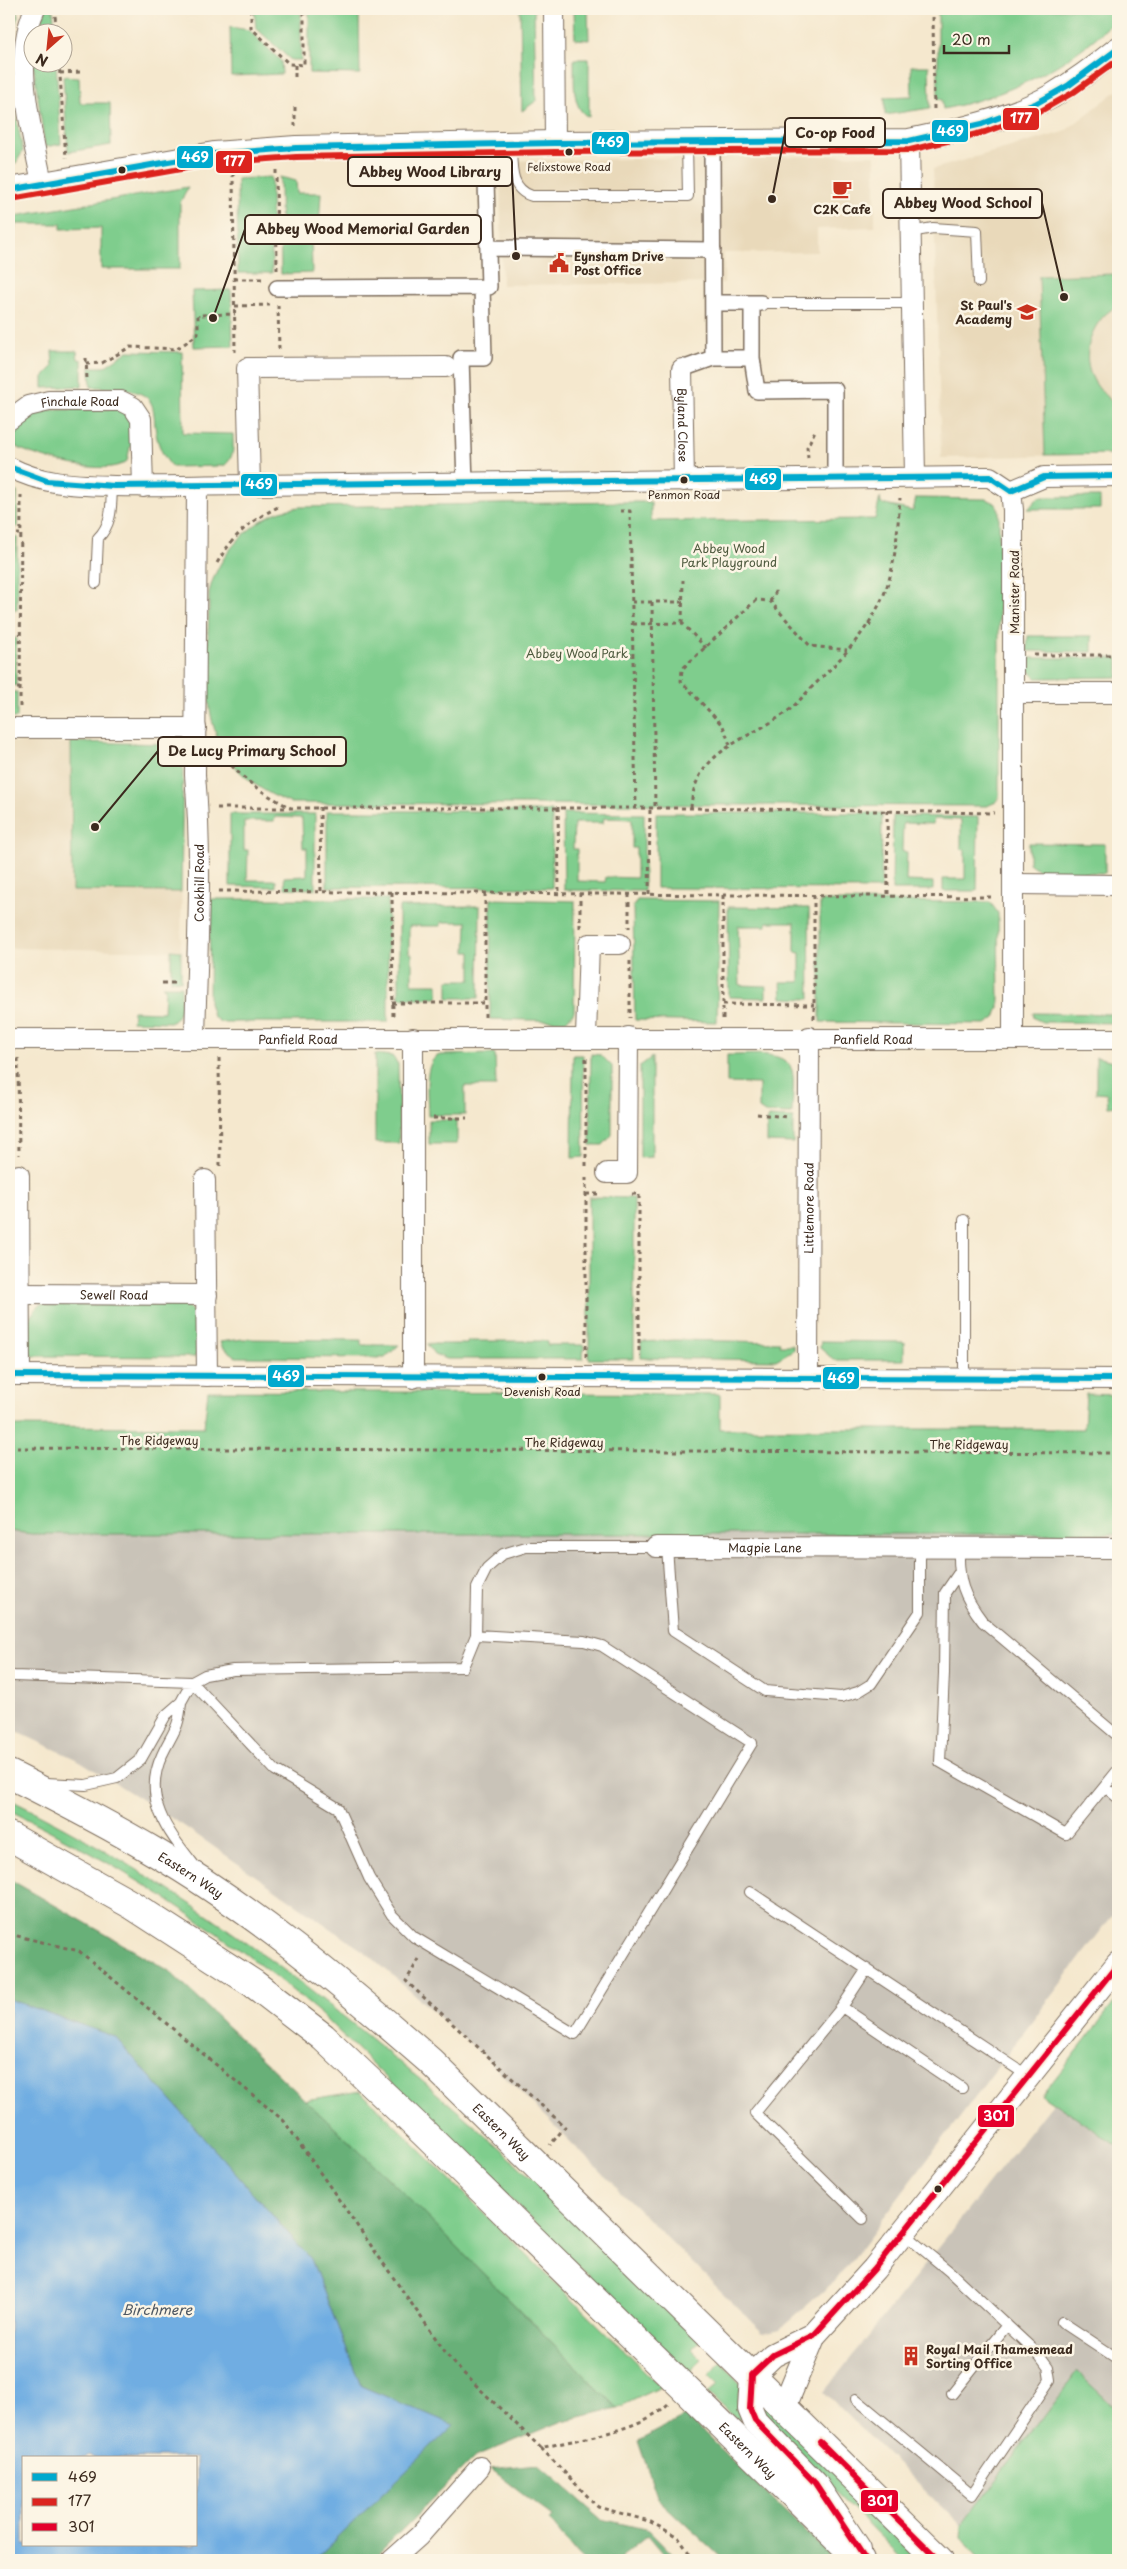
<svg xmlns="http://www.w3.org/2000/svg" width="1127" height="2569" viewBox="0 0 1127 2569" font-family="'Playpen Sans',sans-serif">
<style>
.built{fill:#e9d9ba}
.industrial{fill:#c9c3b8}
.green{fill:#7fcd8d;stroke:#5d7c56;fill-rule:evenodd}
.forest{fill:#67b078;stroke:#516d4b}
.water{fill:#70ade2;stroke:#566c80;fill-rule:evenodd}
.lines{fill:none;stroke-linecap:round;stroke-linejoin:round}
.service-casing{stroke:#7c6c5c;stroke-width:12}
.pedestrian-casing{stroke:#7c6c5c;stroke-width:18}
.minor-casing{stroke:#7c6c5c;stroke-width:22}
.tertiary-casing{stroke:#7c6c5c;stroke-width:26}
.primary-casing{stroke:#7c6c5c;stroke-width:30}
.path{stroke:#7c6c5c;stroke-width:3;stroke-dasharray:4 4;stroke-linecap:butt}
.service{stroke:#fff;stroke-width:10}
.pedestrian{stroke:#fff;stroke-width:15}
.minor{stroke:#fff;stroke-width:20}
.tertiary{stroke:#fff;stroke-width:24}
.primary{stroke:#fff;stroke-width:28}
.bus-1-casing{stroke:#fcf5e5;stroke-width:10}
.bus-2-casing{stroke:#fcf5e5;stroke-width:10}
.bus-3-casing{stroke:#fcf5e5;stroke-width:10}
.bus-1{stroke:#00a9ce;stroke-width:6}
.bus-2{stroke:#dc241f;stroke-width:6}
.bus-3{stroke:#e4002b;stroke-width:6}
.bus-dot{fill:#3b2a1e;stroke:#fcf5e5;stroke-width:2}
.labels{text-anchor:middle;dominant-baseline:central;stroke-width:5;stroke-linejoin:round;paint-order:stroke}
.bus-label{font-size:11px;fill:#3b2a1e;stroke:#fcf5e5}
.poi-label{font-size:12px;font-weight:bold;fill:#3b2a1e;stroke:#fcf5e5;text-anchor:start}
.street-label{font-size:12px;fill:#3b2a1e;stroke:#fcf5e5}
.park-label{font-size:12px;fill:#4f5b3f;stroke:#fcf5e5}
.water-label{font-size:14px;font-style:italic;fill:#4e5863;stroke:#fcf5e5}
.leader{fill:none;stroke:#3b2a1e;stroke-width:2}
.callout-dot{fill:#3b2a1e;stroke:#fcf5e5;stroke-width:2}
.callout{fill:#fcf5e5;stroke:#3b2a1e;stroke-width:2}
.callout-label{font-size:14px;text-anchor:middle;font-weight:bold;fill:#3b2a1e}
.line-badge{stroke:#fcf5e5;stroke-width:2}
.badge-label{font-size:14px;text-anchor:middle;font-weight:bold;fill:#fff}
</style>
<rect width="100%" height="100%" fill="#fcf5e5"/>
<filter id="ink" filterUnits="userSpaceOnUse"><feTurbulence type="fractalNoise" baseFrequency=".02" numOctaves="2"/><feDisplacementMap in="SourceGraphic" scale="10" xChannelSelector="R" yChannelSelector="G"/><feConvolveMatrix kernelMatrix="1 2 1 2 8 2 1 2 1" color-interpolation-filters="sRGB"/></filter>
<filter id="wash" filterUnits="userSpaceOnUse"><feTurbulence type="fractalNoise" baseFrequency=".0096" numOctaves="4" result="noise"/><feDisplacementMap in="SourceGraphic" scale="20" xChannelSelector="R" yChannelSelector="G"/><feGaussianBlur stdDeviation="1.12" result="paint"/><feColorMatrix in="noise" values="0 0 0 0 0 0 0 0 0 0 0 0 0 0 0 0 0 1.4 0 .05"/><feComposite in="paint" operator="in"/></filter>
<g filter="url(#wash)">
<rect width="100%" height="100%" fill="#f5e8ce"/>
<path class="built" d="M1118,90v364l-177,4 -8,-289 131,-37z
M875,155v72l-58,2v23l-93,1v30l-222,2 -2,-124z
M9,742l158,2 11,3 5,16 -2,188 -172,-3z"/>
<path class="industrial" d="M9,1531l23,3h1086v374l-281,371 -57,50 -17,4 -281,-279 -113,-99 -185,-129 -104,-65 -71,-33z
M1118,2020v386l-8,-3 -33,-31 -116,154 -137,-134z"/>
<path class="green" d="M9,9h8l1,7 -5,16 -4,-3z
M46,9h7l2,23h-18z
M254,9h47v51h-10l-35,-32z
M309,9h50l1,65 -51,-1z
M520,9h14l2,92 -14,10z
M574,9h14l1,31 -14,-1z
M938,9h180v8c-47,49 -110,79 -175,92l-1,-9 -4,-1z
M230,27l19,3 32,31 1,13 -51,2z
M12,40c-6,37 4,74 11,111l-7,12 -7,1v-121z
M574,59h15v58c-19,-8 -14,-41 -15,-58z
M33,63h23l5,81 -16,3z
M911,66h18l1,42 -45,7v-18l27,-1z
M63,76l16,1 1,26h30l1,42 -43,7z
M271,177l1,96h-34l-1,-94z
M280,177l16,4 1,12h24l-2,33 -8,1 1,46 -31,1z
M188,187l-8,16v66h-79v-41l-40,1v-5h-46v5h-6v-12z
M1118,274v32c-25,11 -38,47 -26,71 6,13 16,21 26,30v47l-73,1 -6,-179z
M231,290l2,56 -39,1 -2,-56z
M52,351h25l1,8 4,1v26l-39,2v-11l10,-10z
M128,351l54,1 1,81 50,1c0,13 2,23 -9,32l-52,1c-40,-48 17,-79 -81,-80l-1,-20h14z
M119,409c16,8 14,22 14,37l-3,1 -3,14c-20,17 -88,-3 -111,-14l-1,-14 5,-5 -5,-3 25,-15z
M9,490l8,2v34l-3,3h-5z
M1039,497h61v12h-72z
M880,498l1,6 32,7 3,-13 70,1 10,5 3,6v286l-3,6 -9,4 -697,-3c-102,-41 -81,-120 -81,-210 7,-33 34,-64 64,-79 8,-4 18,-5 26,-7l327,-5h25v19l224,-2z
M9,537h8v73l-8,-1z
M1028,636h64v16l-65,-1z
M9,638h7v48l-7,-1z
M1029,658h89v19l-82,1 -7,-8z
M9,692h8v26h-8z
M71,742l96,2 11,3 5,16 -2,129 -109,-1z
M327,811h225v77l-225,-1z
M563,813l81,1v77l-80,-1zM604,818l28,1v29h4v30l-30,-1 -1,5 -28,-1v-32h-4l1,-26h29z
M656,813h226l-1,76 -225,-1z
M230,814h85v75l-30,-1 -1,-11 23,-1v-28h-4l-1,-30 -27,-1 -1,4h-30v29h4l-1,30h29v7l-46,-1z
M893,816l85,1 -1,74h-34v-12h22v-29l-4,-1v-29l-27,-1 -1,5 -30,-1 -1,28 5,1 -1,29 27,1v8h-41z
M1029,843l76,1v29l-64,-1 -12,-9z
M210,899h178v123h-168l-7,-6 -4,-13z
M491,899l84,2 -1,111 -8,9 -76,-2z
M637,900l82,1 -2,121 -82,-2 -2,-113z
M820,901l170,1 8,11 1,94 -4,11 -9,6 -166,-2z
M480,906l-1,92h-31v-18h23v-28h-5l1,-30h-26v4h-32v27l3,1v30h26v14h-39v-91z
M728,907l81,1 1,91 -28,-1 -1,-16h19v-29l-5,-1v-30h-28v4h-29l2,59 26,1v12l-37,-1z
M171,950l10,1v30l-10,-1z
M162,986h19c0,14 2,27 -9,36l-40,-1 1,-10 31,1 1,-24z
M1033,1013l85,1v9l-76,-1 -8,-4z
M375,1054l17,2 6,8 1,79h-24z
M495,1054l1,32h-31v29h-37c0,-16 -6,-55 12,-60z
M591,1054l10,1 11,11v69l-9,10h-13z
M573,1055h10l1,102 -12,1z
M727,1055c18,1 57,-7 65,15 3,12 0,31 0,44l-27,-1 -6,-4v-25l-32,-1z
M652,1057v100l-12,1v-92z
M1096,1057l22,5v44l-10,1 -1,-13 -11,-1z
M769,1117l24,1v25l-26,-1v-20z
M429,1120h28v24h-28z
M589,1197l45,1v161h-45z
M40,1304l145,1c16,9 19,36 10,52l-163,-1 -4,-7 1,-31z
M243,1339l118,1v5h38l-14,13 -149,-1 -14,-10 -2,-5z
M675,1340l105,2 -1,3h14v5l-17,10 -135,-2v-16z
M468,1341h79v4h37l-1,14h-136l-13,-5 -7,-10h40z
M821,1341l83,1v18h-70l-14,-12z
M208,1391l512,3v35h364l2,-35 32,1v139h-1086l-23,-3v-105l195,1z
M9,1799c140,69 259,154 378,253 40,33 80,66 118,101 66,62 130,125 195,188l-8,8 10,10 -14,14 -367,-359c-97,-82 -198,-148 -312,-204z
M1118,1998v148l-76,-51z
M360,2091l301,296 -44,21 -217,-218 -95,-90z
M722,2362l19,23 -3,16 4,14 -5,6 -29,-28 10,-9 -9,-9z
M1077,2372l33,31 8,3v154h-137l-21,-23 1,-11z
M763,2403l160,157h-19l-134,-133 -10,-21z"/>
<path class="forest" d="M9,1879l159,91 232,220 217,218 -54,13 -88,36 -103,103h-58l139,-135 -92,-39 -50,-127 -196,-222 -106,-38z
M686,2416l149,144h-111l-66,-61 -20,-58z
M538,2464l64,55 47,11 29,30h-9l-21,-25 -30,25h-36l-32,-39 3,-4 -62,-48z"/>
<path class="water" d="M9,1999l106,38 196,222 50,127 93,39 -140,135h-305zM90,2455l4,3h102v87h-172v-87h62z"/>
</g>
<g filter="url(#ink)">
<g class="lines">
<defs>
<path id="service" d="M511,145c1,20 -2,44 21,51h156l-1,-53
M910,232l23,-4 44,3 2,51
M761,303h150
M96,583l2,-45c15,-15 13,-33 14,-52
M964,1380v-160
M667,1547l6,84 92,60 76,6 17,-5 13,-8 49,-72v-64
M959,1548c-1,33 4,48 24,74l135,114
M958,1574l-13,19 -1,80 -4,89 126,72 52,-64
M476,1635l1,-47 10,-20 16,-14 23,-7h130
M9,1674l4,2 179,6 83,88 63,38 31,70 23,37 22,22 161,97 177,-291 -150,-97 -18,-5 -108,-6 -13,32 -230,3 -28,5 -13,7 -11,20 -15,13 -25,44 -24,19 -31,7 -40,-2
M181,1702c-2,28 -8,29 -19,53 -21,45 7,78 33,111
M1105,1787l13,11
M750,1892l278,184
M842,2007l120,81
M863,2219l-108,-106 87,-106 25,-38
M1062,2322l56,37
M952,2394l55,-69
M856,2399l116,96 78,-115 -2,-13 -8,-11 -90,-84 -47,-39"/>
<path id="pedestrian" d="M712,143l1,215
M489,248l224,2
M277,288l212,-1 -4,-141
M713,303h48
M752,303v55l5,33 78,-1v89
M682,369l31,-11h39
M465,484l-4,-126h23l-2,-71"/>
<g id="minor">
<path d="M35,9c-24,50 -3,122 7,174"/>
<path d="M554,9l1,134"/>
<path d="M909,141l6,336"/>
<path id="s1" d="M682,369l2,112"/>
<path id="s2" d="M9,420l19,-14 21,-5h72l12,6 8,12 2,68"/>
<path d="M9,467c34,18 68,18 105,19 47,1 92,-1 139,-1 245,-1 491,-7 737,-8l21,14"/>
<path d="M250,485l-3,-117 199,-1"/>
<path d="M1011,491l2,19v529"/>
<path d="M1011,491l33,-14 74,-1"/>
<path d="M1014,693h104"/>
<path d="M9,728h187"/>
<path d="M1014,884l104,1"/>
<path d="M586,1037l3,-93h31"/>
<path id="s3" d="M195,1038c2,-87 8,-176 0,-263l2,-288"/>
<path d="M413,1038v340"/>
<path id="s4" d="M9,1039h1109"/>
<path d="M607,1173h20l1,-136"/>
<path d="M19,1175l1,200"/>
<path d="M205,1180l2,196"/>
<path id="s5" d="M20,1294l187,1"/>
<path d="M9,1375l1109,4"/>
<path id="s6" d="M808,1379l1,-342"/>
<path id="s7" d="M656,1547l462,1"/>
<path d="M392,2560l27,-24 61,-69"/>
</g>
<path id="tertiary" d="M9,190l205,-36 82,-6 259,-5 354,-2c48,-10 100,-21 143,-45 23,-14 45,-30 66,-47
M814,2335l-41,20 -21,20 -2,34 5,12 60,62 44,66
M784,2407l30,-72 60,-66 244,-305"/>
<g id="primary">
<path id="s8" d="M9,1774c48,24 97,49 144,77 100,58 190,134 277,210l509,499"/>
<path id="s9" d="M9,1836l123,69 122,79 69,53 101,96 436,427"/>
</g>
</defs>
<use href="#service" class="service-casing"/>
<use href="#pedestrian" class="pedestrian-casing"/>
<use href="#minor" class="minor-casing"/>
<use href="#tertiary" class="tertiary-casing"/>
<use href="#primary" class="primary-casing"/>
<path class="path" d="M251,9v19l38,36 15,1v-56
M933,9l1,104
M55,16l2,16
M59,62l7,96
M295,65v15
M60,73l21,-1
M295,107v19
M276,170l1,101
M233,173l2,179
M234,279h28
M278,305l1,44
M235,306l35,-1
M86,358l1,22
M86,364l16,-1 28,-16 47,2 21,-15v-19l37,-1
M808,458l-1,-11 9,-18
M620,511h10l6,296
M9,534h11
M217,563c18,-30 33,-42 63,-57
M770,601l5,-6v-6
M632,602h51
M652,602l3,205
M682,623l1,-43
M868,623l7,4
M633,624l49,-1 24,25
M1034,655h84
M9,688h11
M20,707l1,-213
M730,745l-7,-19 -42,-45 1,-12 74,-69 14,1 40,45 37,4
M217,746c19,30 43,46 74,62
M320,807l1,84
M558,807l1,86
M217,808h474l303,5
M691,808c3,-59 59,-68 97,-97 9,-7 16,-16 24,-24 25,-24 51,-50 67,-82 17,-32 18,-71 21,-107
M887,810l1,86
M219,891l774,6
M392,892l1,128
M485,893v127
M629,894v34
M649,894l1,-86
M723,895v124
M814,895v124
M580,928v-35
M630,961v57
M162,983h14
M392,1003h93
M723,1004l91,1
M18,1058l1,97
M219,1058l1,109
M586,1058v109
M757,1114l31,3
M433,1118h34
M586,1194h15
M632,1194h7v162
M586,1357v-179
M9,1448l1109,5
M9,1934l70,17 205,170 169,242 88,85
M419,1959l-13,22 159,146 -15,18
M668,2404c-29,28 -89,34 -127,44l57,59 51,14 29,16 16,23"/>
<use href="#service" class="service"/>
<use href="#pedestrian" class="pedestrian"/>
<use href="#minor" class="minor"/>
<use href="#tertiary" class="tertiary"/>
<use href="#primary" class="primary"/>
<defs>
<path id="bus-1" d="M9,190l205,-36 82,-6 259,-5 354,-2 73,-17 53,-20 34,-19 49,-36
M9,467l38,14 67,5 876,-9 21,14
M1011,491l33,-14 74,-1
M9,1375l1109,4"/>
<path id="bus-2" d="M11,199l204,-36 81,-6 259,-5 355,-2 75,-18 54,-20 35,-20 44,-32"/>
<path id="bus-3" d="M820,2442l119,118
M866,2560l-51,-77 -60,-62 -5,-12 2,-34 21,-20 41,-20 60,-66 244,-305"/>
</defs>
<use href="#bus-1" class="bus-1-casing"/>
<use href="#bus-2" class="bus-2-casing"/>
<use href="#bus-3" class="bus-3-casing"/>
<use href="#bus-1" class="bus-1"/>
<use href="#bus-2" class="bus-2"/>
<use href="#bus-3" class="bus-3"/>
</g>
</g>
<defs>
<symbol id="cafe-bare" viewBox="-9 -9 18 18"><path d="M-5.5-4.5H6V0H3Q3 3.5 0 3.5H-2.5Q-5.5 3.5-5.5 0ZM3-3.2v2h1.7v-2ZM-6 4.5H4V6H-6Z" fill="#c8321e" stroke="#fcf5e5" stroke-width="2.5" paint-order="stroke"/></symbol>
<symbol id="civic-bare" viewBox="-9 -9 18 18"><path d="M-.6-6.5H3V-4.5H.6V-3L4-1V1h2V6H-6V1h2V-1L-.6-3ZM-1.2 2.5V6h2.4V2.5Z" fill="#c8321e" stroke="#fcf5e5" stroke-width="2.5" paint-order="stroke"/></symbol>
<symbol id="school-bare" viewBox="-9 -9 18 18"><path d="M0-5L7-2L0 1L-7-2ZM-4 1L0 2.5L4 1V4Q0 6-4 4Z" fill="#c8321e" stroke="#fcf5e5" stroke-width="2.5" paint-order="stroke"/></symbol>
<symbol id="building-bare" viewBox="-9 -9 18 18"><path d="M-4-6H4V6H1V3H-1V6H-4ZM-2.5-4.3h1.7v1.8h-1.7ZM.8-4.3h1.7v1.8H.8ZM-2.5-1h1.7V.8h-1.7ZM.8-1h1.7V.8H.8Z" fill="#c8321e" stroke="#fcf5e5" stroke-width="2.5" paint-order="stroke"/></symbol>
</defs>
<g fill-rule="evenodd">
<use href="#cafe-bare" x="828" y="175" width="28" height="28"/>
<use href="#civic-bare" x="545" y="249" width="28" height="28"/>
<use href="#school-bare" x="1013" y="298" width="28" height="28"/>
<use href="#building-bare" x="897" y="2342" width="28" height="28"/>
</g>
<g class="bus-dot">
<circle cx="569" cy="152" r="4.5"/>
<circle cx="122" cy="170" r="4.5"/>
<circle cx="684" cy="480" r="4.5"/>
<circle cx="542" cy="1377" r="4.5"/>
<circle cx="938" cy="2189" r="4.5"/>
</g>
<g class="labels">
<g class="bus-label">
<text x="569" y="166">Felixstowe Road</text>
<text x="684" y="494">Penmon Road</text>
<text x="542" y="1391">Devenish Road</text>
</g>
<g class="poi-label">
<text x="842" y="209" text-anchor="middle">C2K Cafe</text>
<text x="574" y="256">Eynsham Drive<tspan x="574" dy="14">Post Office</tspan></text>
<text x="1012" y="305" text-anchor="end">St Paul's<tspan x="1012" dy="14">Academy</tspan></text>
<text x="926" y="2349">Royal Mail Thamesmead<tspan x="926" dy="14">Sorting Office</tspan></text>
</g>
<g class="street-label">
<text stroke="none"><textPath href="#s2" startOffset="76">Finchale Road</textPath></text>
<text stroke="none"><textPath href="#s1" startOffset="56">Byland Close</textPath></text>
<text transform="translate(1014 592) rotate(-90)">Manister Road</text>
<text stroke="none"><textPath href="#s3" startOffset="155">Cookhill Road</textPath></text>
<text stroke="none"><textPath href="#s4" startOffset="289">Panfield Road</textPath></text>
<text stroke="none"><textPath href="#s4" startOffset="864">Panfield Road</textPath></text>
<text stroke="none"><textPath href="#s6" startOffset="171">Littlemore Road</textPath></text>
<text stroke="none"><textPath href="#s5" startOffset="94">Sewell Road</textPath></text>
<text x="159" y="1440">The Ridgeway</text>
<text x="564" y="1442">The Ridgeway</text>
<text x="969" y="1444">The Ridgeway</text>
<text stroke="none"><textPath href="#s7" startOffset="109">Magpie Lane</textPath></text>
<text stroke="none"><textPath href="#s8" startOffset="208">Eastern Way</textPath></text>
<text stroke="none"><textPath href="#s8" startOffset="612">Eastern Way</textPath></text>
<text stroke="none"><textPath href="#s9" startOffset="966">Eastern Way</textPath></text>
</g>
<g class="park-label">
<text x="729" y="548">Abbey Wood<tspan x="729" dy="14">Park Playground</tspan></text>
<text x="577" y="653">Abbey Wood Park</text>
</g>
<g class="water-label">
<text x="157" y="2309">Birchmere</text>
</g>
</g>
<path class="leader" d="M772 199L785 133M516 256L512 172M1064 297L1042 203M213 318L245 229M95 827L158 751"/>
<g class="callout-dot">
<circle cx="772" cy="199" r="5"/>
<circle cx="516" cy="256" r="5"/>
<circle cx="1064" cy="297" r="5"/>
<circle cx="213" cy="318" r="5"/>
<circle cx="95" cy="827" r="5"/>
</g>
<g class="callout">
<rect x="785" y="118" width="100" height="29" rx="5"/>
<rect x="348" y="157" width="164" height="29" rx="5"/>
<rect x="883" y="189" width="159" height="29" rx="5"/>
<rect x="245" y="215" width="236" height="29" rx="5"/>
<rect x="158" y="737" width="188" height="29" rx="5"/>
</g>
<g class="callout-label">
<text x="835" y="138">Co-op Food</text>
<text x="430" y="177">Abbey Wood Library</text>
<text x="963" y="208">Abbey Wood School</text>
<text x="363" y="234">Abbey Wood Memorial Garden</text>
<text x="252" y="756">De Lucy Primary School</text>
</g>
<g class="line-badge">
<rect x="1002" y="107" width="38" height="24" rx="5" fill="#dc241f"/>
<rect x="931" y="119" width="38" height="24" rx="5" fill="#00a9ce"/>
<rect x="591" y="131" width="39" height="24" rx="5" fill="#00a9ce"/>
<rect x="176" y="145" width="38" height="24" rx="5" fill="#00a9ce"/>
<rect x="215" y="150" width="38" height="24" rx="5" fill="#dc241f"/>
<rect x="744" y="467" width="38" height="24" rx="5" fill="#00a9ce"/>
<rect x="240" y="473" width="38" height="24" rx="5" fill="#00a9ce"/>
<rect x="267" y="1364" width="38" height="24" rx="5" fill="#00a9ce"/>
<rect x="822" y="1366" width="38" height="24" rx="5" fill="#00a9ce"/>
<rect x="977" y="2104" width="38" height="24" rx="5" fill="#e4002b"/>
<rect x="860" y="2489" width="39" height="24" rx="5" fill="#e4002b"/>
</g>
<g class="badge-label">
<text x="1021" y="123">177</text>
<text x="950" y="136">469</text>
<text x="610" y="147">469</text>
<text x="195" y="162">469</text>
<text x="234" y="166">177</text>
<text x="763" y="484">469</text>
<text x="259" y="489">469</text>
<text x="286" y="1381">469</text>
<text x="841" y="1383">469</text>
<text x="996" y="2121">301</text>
<text x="880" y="2506">301</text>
</g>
<rect width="1127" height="2569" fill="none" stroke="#fcf5e5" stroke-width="30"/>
<rect x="22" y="2456" width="175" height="90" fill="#fcf5e5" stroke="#afa495"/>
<rect x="32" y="2473" width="25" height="8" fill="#00a9ce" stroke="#afa495"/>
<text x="68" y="2482" font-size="15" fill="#3b2a1e">469</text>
<rect x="32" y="2498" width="25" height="8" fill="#dc241f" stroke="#afa495"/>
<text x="68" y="2506" font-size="15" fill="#3b2a1e">177</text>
<rect x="32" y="2523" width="25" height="8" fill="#e4002b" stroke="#afa495"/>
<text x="68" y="2532" font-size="15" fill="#3b2a1e">301</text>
<g transform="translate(48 48) rotate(207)"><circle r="24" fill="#fcf5e5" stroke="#afa495"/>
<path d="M0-4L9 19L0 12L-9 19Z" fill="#c8321e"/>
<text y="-8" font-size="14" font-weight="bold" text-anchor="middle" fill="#3b2a1e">N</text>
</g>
<path d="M944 45v8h65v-8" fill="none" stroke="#3b2a1e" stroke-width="2.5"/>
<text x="952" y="45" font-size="15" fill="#3b2a1e" stroke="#fcf5e5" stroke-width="4" paint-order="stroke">20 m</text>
</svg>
